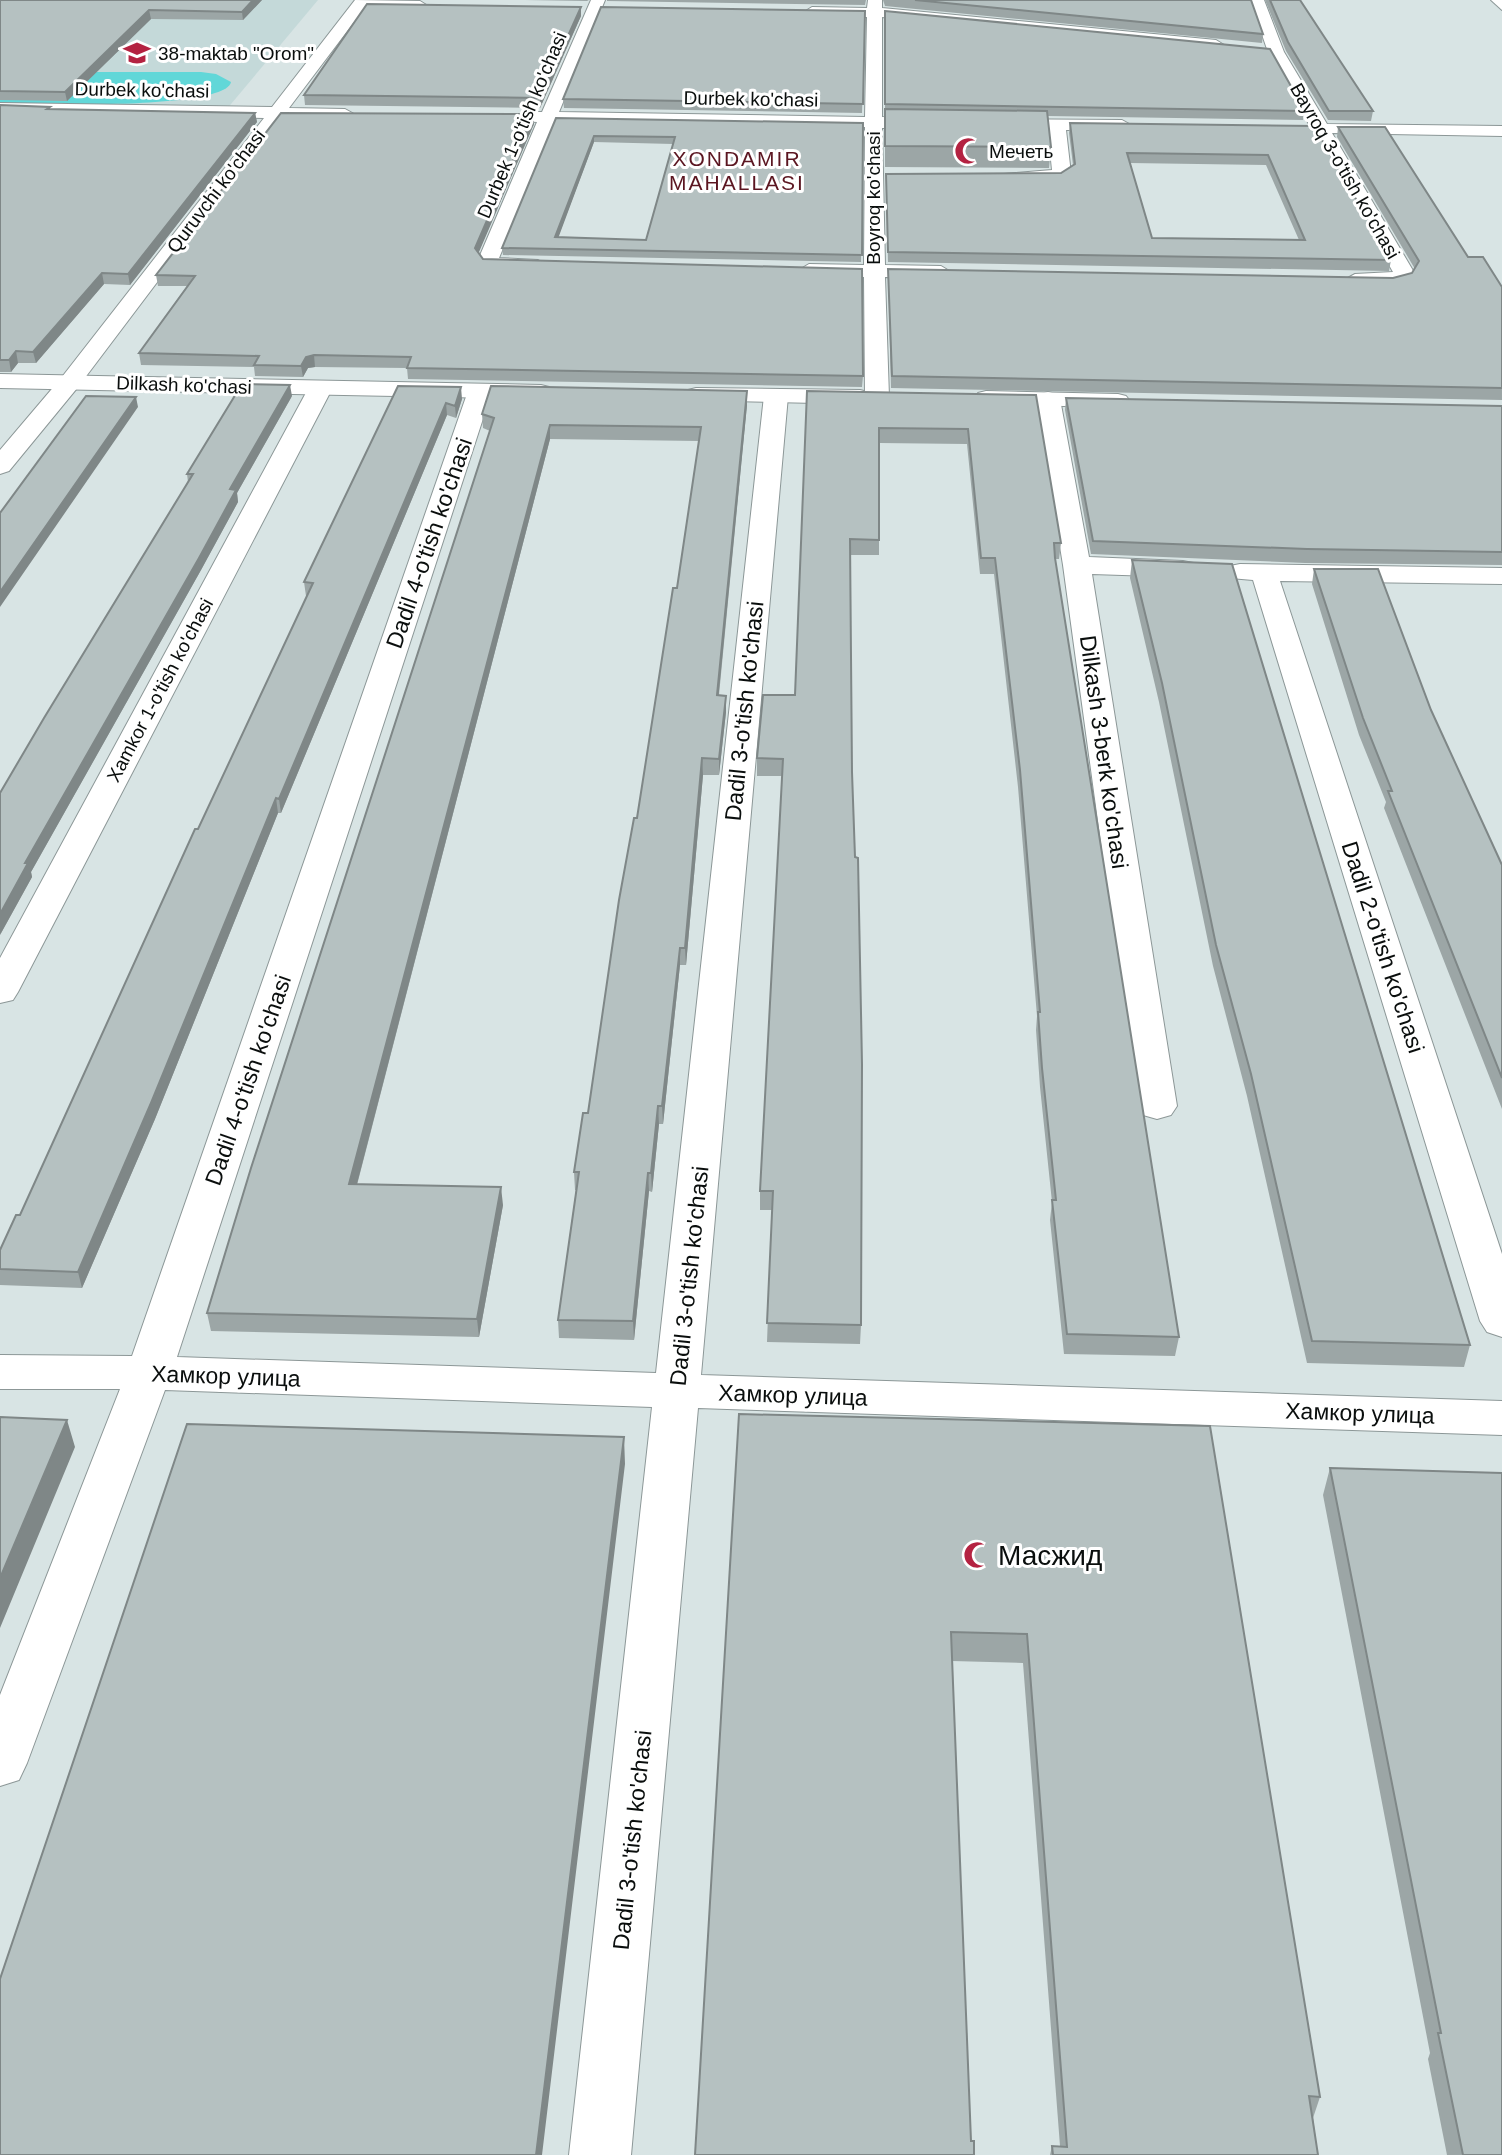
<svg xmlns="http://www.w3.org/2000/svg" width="1502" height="2155" viewBox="0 0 1502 2155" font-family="Helvetica,sans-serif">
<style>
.built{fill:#c4d9d9}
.green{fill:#61d7d8}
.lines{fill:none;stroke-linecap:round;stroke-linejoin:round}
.minor-casing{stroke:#8c9797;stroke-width:2}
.tertiary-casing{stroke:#8c9797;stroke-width:2}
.secondary-casing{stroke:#8c9797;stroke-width:2}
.minor{fill:#fff;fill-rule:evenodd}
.tertiary{fill:#fff;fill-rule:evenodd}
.secondary{fill:#fff;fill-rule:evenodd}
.wall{fill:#9ca6a6;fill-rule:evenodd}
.shaded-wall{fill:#7f8787}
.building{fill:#b5c1c1;stroke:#7f8787;stroke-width:2;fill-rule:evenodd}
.labels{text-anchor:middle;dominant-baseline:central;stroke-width:6;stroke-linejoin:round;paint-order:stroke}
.far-poi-label{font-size:19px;fill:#0a0e0d;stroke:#fff;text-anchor:start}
.far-street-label{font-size:19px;fill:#0a0e0d;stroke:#fff}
.far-neighbourhood-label{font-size:21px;letter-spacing:2px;fill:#5b1621;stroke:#fff}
.street-label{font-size:23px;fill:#0a0e0d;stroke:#fff}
.near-poi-label{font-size:28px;fill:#0a0e0d;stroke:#fff;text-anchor:start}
</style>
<rect width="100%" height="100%" fill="#d8e4e4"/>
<path class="built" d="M0,0h318l-92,110 -226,-4z"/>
<path class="green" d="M32,72h169l15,2 15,8c-6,28 -200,23 -231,20v-25z"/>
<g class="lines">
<defs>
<path id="minor" d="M355,0l65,1 8,5 -8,5 -57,-1 -74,98 56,1 9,5 -3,4h-70l-203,269 -69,84 -9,3v-24l62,-73 202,-259 -264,-5v-10l272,4z
M591,0h14l-46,112 306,5 2,-100h-55l-8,-5 8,-5 55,1 1,-8h14v8l334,32 8,5 -8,5 -334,-33v100l54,1 9,5 -9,5h-54l3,137 56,1 10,6 -10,6 -56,-1 4,120 -4,5h-16l-4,-5 -1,-120 -55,-1 -10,-6 10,-6 55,1 1,-138 -310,-4 -56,135 39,2 10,6c-9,12 -61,7 -70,-6l59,-138 -15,-1 -3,-4 9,-5h14z
M1250,0h14l20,52 43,72 175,2v10l-170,-3 83,141 -6,8 -54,4 -11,-6 11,-6 38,-2 -125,-220z
M997,119l125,1 9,5 -9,5h-56l5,44 -2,4c-22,5 -43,9 -65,4l-2,-4 2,-4 48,-4 -4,-40 -57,-2 -3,-4 3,-4z
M320,382l8,2 4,5 -314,603 -5,8 -13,3v-45l308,-569 4,-5z
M480,384l8,2 4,5 -315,966 479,16 108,-977 4,-5h16l4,5 -87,979 801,26v34l-804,-27 -67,747h-62l83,-748 -487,-17 -138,373 -8,17 -19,6v-91l120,-306h-120v-34l132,1 336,-965 4,-5z
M1048,392l8,2 4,5 29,158 94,4 10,2 4,6 -4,6 -10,2 -91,-3 85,532 -6,9 -14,4 -14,-4 -6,-9 -74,-541 -27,-166 4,-5z
M1240,564l262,4v16l-222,-3 222,673v83l-15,-5 -7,-11 -227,-741 -23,-2 -4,-6 4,-6z"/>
<path id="tertiary" d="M0,374l541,11 8,2 4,5 -4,5 -8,2 -541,-11z
M696,388l164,2 8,2 4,5 -4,5 -8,2 -172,-4 -4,-5 4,-5z
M986,391l132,3 8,2 4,5 -4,5 -8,2 -140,-5 -4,-5 4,-5z"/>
<path id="secondary" d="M1491,0h11v10z"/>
</defs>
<use href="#minor" class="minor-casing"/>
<use href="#tertiary" class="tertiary-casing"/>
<use href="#secondary" class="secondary-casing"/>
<use href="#minor" class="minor"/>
<use href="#tertiary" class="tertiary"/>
<use href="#secondary" class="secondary"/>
</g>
<path class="wall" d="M0,0h262l-19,20 -92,-1 -84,82 -67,-1z
M525,0h64l-2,1z
M607,0h259l-1,5 -258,-4z
M883,0h368l12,34 -1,9 -377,-37z
M1265,0h35l73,111 -2,10 -43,-1 -42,-69z
M581,7v9l-41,92 -235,-3 -1,-10z
M865,11l-3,102 -298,-5 -1,-9z
M885,11l420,100 -2,9 -255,-4 3,31 -2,21 -164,-1z
M0,105l50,4 205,4 2,9 -127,163 -26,-1 -68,79h-18l-7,9h-11z
M533,114l1,10 -56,129 5,6 380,117 -1,11 -454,-8 -1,-11 -92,-1 -7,1 -5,9 -48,-1 -1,-9 -113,-2 -2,-12 48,-67h-29l-2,-11z
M556,118l307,5 -2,139 -358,-7 -1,-7zM594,142l79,2 -27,96 -88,-3z
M1070,123l244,3 77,134 -2,11 -501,-9 -2,-88 175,-1 12,-8 -4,-32zM1130,163l136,2 33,75 -147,-2z
M1338,127l130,130 34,30v113l-611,-12 -3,-119 505,9 19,-5 3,-4 -78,-132z
M398,386l64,13 -6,19 -9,-3 -166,398h-3l-123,306 -73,169 -82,-3v-35l20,-35 178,-386 109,-233h-1l-2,-14z
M807,391l229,4 25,148 -2,16h-4l124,778 -4,19 -111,-2 -14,-134 2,-18 -12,-115 -4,-57 1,-14 -19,-229 -24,-213h-14l-13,-130 -88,-1v112h-29l2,217 9,553 -1,19 -93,-2 5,-132h-12v-19l22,-415h-25v-18l38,-63z
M292,396l-55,97 1,9 -37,68 -170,302 1,5 -32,58 188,-453 -1,-8z
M1066,398l436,8v159l-197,-2 -214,-9 -26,-144z
M747,405l-28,290 7,17 -7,63h-16l-17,190h-6l-17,159h-4l-7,68 -3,-1 -15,149 -75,-2 -1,-18 18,-130h-1l-1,-18 14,-59 89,-525 22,-147 -149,-2 -193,746 146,20 -24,132 -268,-6 -4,-18 283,-882 -7,-3 -1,-14z
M1132,560l338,785 -6,22 -157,-4 -60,-267 -34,-130 -54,-264 -29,-124z
M1314,569l117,141 71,155v244l-118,-301 2,-6 -27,-67 -47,-151z
M739,1414l471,12 110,671 -7,21 5,37h-268l2,-9h8l-37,-483 -71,-2 19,480z
M1330,1468l172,687h-55l-19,-96 2,-6 -107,-558z"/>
<path class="shaded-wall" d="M253,0h9l-19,20 -1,-8z
M581,7v9l-41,92v-10z
M149,10l2,9 -84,82 -2,-9z
M255,113l2,9 -127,163 -2,-11z
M533,114l1,10 -58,135 -1,-11z
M594,136v6l-38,102 -1,-7z
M102,273l2,11 -68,79 -3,-11z
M16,351l2,12 -7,9 -2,-12z
M314,355l1,12 -7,1 -5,9 -2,-11 5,-9z
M290,385l2,11 -55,97 1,9 -37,68 -170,302 1,5 -32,58v-21l25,-51 205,-374z
M461,387l1,12 -6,19 -1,-12z
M747,391v14l-30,306v-16z
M136,397l2,10 -138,200v-15z
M446,403l1,12 -166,398 -2,-14z
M550,425v14l-198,764 -3,-19z
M726,696v16l-7,63v-16z
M702,758l1,17 -17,190 -1,-17z
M276,798l2,15 -123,306 -73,169 -4,-16z
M680,948v17l-17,159 -1,-18z
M658,1106l1,18 -7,68 -1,-19z
M648,1173l1,18 -15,149 -1,-19z
M501,1187l2,18 -24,132 -2,-18z
M67,1420l8,27 -75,181v-50z
M624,1437l1,27 -83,691h-6z"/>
<path class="building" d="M0,0h253l-11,12 -93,-2 -84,82 -65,-1z
M915,0h336l12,34z
M1270,0h30l73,111h-44l-41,-69z
M367,4l214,3 -41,91 -236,-3z
M601,7l264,4 -2,93 -300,-5z
M885,11l385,38 35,62 -420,-7z
M0,105l50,2 -3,2 208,4 -127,161 -26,-1 -69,79 -17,-1 -7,9h-9z
M885,109l162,2 4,36 -166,-1z
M281,113l252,1 -58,134 8,11 379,10 1,107 -456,-8 4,-11 -97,-2 -8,2 -5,9 -47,-1 5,-9 -120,-3 56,-77 -39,-1z
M556,118l307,5 -1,132 -360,-7zM594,136l81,1 -29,103 -91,-3z
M1070,123l244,3 77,134 -503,-8 -2,-78 175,-1 14,-9zM1127,153l141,2 37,85 -153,-2z
M1338,127h47l83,130h15l19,30v101l-610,-12 -4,-107 505,9 19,-5 7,-12z
M242,384l48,1 -60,104 6,1 -37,68 -174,305h3l-28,51v-121l44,-75 149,-244h-6z
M398,386l63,1 -6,19 -9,-3 -167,396 -3,-1 -125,305 -73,169 -78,-3v-19l16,-35h4l175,-386h3l115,-246 -9,-1z
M491,386l256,5 -30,304 9,1 -7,63 -17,-1 -17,190h-5l-18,158h-4l-7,67h-3l-15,148 -75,-1 21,-148h-5l9,-59h5l31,-213 15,-82h3l36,-230h4l24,-161 -151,-2 -201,759 152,3 -24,132 -270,-6 44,-145 243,-750 -12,-4z
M807,391l229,4 25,148h-7l1,15 124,779 -112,-3 -15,-134h4l-14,-132 -4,-56h2l-20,-242 -25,-212h-14l-13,-129 -89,-1v112l-29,-1 2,233 3,85 3,1 4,206 -1,261 -94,-2 6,-132h-13l23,-432 -26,-1 6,-63h32z
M86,396l50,1 -136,195v-79z
M1066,398l436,8v146l-195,-3 -214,-8z
M1132,560l100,4 238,781 -158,-4 -61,-267 -35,-129 -54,-262z
M1314,569h64l53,141 71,155v213l-114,-287h4l-29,-73z
M739,1414l471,12 110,671 -11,-1 9,59h-265l-1,-9 15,1 -40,-513 -76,-2 20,509h3v14h-279z
M0,1417l67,3 -67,158z
M187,1424l437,13 -88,718h-536v-176z
M1330,1468l172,5v682h-39l-25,-122h3z"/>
<defs>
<symbol id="school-bare" viewBox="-9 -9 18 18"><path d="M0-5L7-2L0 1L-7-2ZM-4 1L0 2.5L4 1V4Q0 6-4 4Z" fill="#b42241" stroke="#fff" stroke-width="2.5" paint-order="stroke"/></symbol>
<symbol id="mosque-bare" viewBox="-9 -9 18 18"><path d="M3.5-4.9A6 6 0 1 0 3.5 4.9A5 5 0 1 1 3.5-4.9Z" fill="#b42241" stroke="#fff" stroke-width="2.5" paint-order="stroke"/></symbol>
</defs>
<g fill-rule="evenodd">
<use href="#school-bare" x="118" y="34" width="38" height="38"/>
<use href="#mosque-bare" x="949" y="132" width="38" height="38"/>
<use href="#mosque-bare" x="958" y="1536" width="38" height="38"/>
</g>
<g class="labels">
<g class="far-poi-label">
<text x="158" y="53">38-maktab "Orom"</text>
<text x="989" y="151">Мечеть</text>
</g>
<g class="far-street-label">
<text transform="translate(142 90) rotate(1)">Durbek ko'chasi</text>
<text transform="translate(751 99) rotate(1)">Durbek ko'chasi</text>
<text transform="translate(522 125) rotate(-67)">Durbek 1-o'tish ko'chasi</text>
<text transform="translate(1345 171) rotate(60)">Bayroq 3-o'tish ko'chasi</text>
<text transform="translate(216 191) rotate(-53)">Quruvchi ko'chasi</text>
<text transform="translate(873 198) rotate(-90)">Boyroq ko'chasi</text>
<text transform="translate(184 385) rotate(2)">Dilkash ko'chasi</text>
<text transform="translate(160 690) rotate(-62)">Xamkor 1-o'tish ko'chasi</text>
</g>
<g class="far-neighbourhood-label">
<text x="737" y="158">XONDAMIR<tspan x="737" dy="24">MAHALLASI</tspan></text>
</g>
<g class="street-label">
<text transform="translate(429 543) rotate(-71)">Dadil 4-o'tish ko'chasi</text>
<text transform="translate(744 711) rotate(-84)">Dadil 3-o'tish ko'chasi</text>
<text transform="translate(1104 752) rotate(82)">Dilkash 3-berk ko'chasi</text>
<text transform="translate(1383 947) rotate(72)">Dadil 2-o'tish ko'chasi</text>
<text transform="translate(248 1080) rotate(-71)">Dadil 4-o'tish ko'chasi</text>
<text transform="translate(689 1276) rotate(-84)">Dadil 3-o'tish ko'chasi</text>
<text transform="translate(226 1376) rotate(2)">Хамкор улица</text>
<text transform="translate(793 1395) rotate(2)">Хамкор улица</text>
<text transform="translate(1360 1413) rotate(2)">Хамкор улица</text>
<text transform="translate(632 1840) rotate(-84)">Dadil 3-o'tish ko'chasi</text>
</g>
<g class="near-poi-label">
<text x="998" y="1555">Масжид</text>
</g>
</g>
</svg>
